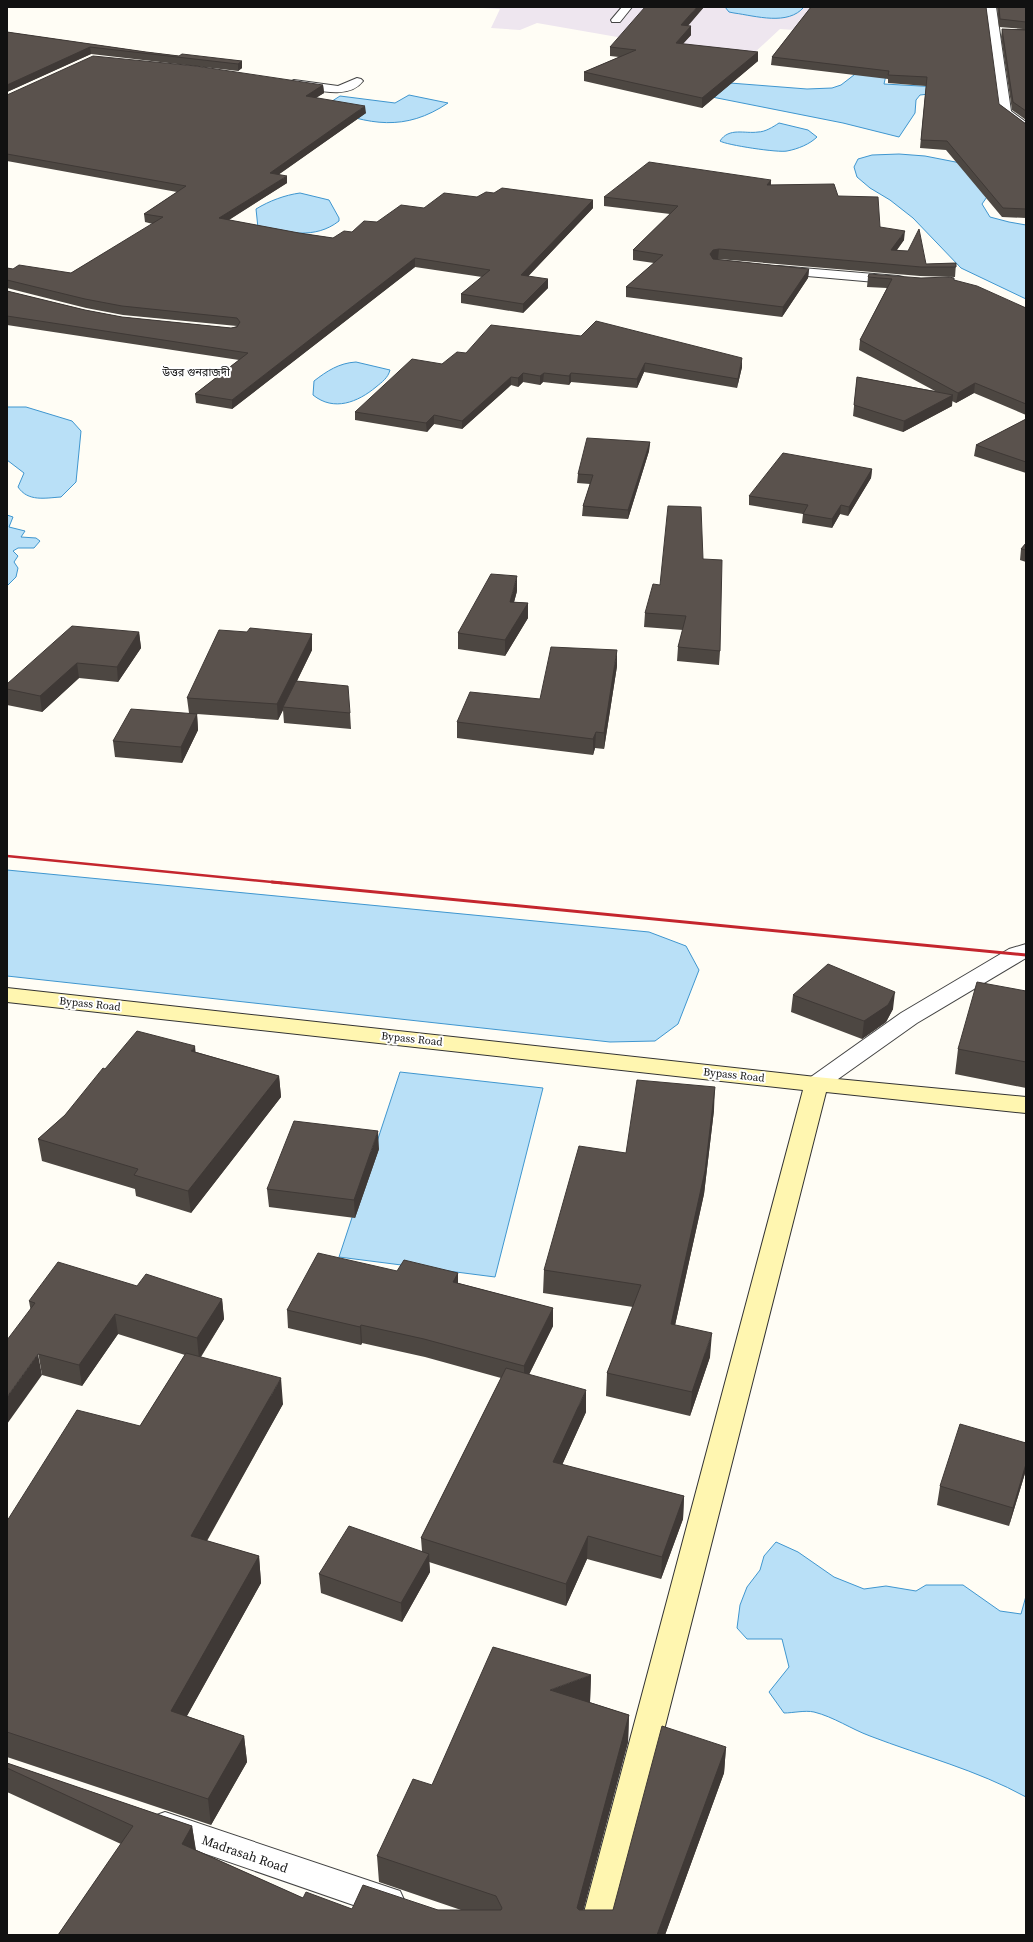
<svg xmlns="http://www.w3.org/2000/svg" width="1033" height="1942" viewBox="0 0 1033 1942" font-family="'Source Serif 4','Noto Sans Bengali',serif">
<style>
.industrial{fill:#eee6ef}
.water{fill:#b9e0f7;stroke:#3f96cf}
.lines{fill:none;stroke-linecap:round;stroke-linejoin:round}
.street-casing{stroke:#444;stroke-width:2}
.secondary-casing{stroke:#333;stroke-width:2}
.street{fill:#fff;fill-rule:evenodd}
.secondary{fill:#fff6b0;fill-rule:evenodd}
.rail-far1{stroke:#c4262e;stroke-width:2.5}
.rail{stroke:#c4262e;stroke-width:3}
.wall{fill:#4d4742}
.shaded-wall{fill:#3f3936}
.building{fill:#5a524d;stroke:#3f3936}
.labels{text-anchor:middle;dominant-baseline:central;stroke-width:4;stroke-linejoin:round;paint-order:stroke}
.far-quarter-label{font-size:11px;fill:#111;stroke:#fff}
.street-label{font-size:11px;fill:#111;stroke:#fff}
.near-street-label{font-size:13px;fill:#111;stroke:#fff}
</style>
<rect width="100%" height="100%" fill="#fffdf5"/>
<path class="industrial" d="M465,7h515l1,36 -201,-14 -28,26 -129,-17 -86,-15 -17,7 -29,-2 9,-19z"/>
<path class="water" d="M725,7h79c-16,19 -48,9 -70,6l-5,-1z
M863,68l23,7 -2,9 91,5 -55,6 -4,5 -1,13 -16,24 -56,-14 -141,-28 15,-13 90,7 25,-1 9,-3z
M409,95l39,8c-43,29 -79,22 -125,4l17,-11 55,7z
M779,123l29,7 9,7c-7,7 -19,12 -30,14 -8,2 -61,-6 -67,-10 9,-14 25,-7 38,-9 7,0 15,-5 21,-9z
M899,154l26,2 56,11 15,17 -14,20 8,13 19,5 17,3v74l-65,-31 -48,-50 -23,-18 -20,-12 -13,-11 -3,-10 4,-8 14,-4z
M300,193l29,7 10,18v3c-24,19 -53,11 -81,7l-2,-19c13,-8 29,-14 44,-16z
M356,362l34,8c-2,8 -8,12 -14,17 -18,15 -42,25 -63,8l1,-14c13,-10 25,-18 42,-19z
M7,407h19l46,14 9,10 -5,51 -15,15c-16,1 -33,5 -43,-10l6,-14 -17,-13z
M7,515l6,2 -4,10 16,4 -4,6 15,1 4,3 -6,7h-16l-5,3 5,5 -4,6 4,6 -2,9 -9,9z
M7,870l642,62 37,14 13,24 -21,54 -23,17 -45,1 -603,-66z
M400,1072l143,16 -48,189 -156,-20z
M776,1542l22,10 36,25 30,12 22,-3 30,5 10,-6h37l37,26 21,3 5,-18v201c-49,-27 -104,-41 -156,-61 -19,-7 -36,-19 -56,-24 -9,-2 -21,1 -30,1l-15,-21 20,-25 -7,-28h-35l-10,-11 3,-23 7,-18 13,-17 4,-14z"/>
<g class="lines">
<defs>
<path id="street" d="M622,7h10l-12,15h-8l-1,-2z
M986,7h10l15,104 15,11v10l-4,-2 -23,-18z
M357,78l4,1 2,2c-15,20 -49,8 -69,5l-6,-3 6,-3 44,6z
M778,266l120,10 5,1 2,3 -2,3 -5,1 -125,-11 -2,-3 2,-3z
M1026,944v14l-109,65 -93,66 -8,2 -8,-2 -4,-5 4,-5 93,-66 108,-64z
M165,1812l223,75 12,4 5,11 -5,11 -12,4 -234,-81 -5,-10 5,-10z"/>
<path id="secondary" d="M7,988l809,89 210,20v16l-200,-21 -214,843h-34l225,-845 -796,-88z"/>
</defs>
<use href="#street" class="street-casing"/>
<use href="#secondary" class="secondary-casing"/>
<use href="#street" class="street"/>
<use href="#secondary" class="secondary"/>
<path class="rail-far1" d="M7,856l275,27"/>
<path class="rail" d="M272,882l754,73"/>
</g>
<path class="wall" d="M704,7l-16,19h3v9l-8,9 75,8v9l-56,47 -118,-27v-9l35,-15 -9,-1v-9z
M811,7l188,97 27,20v94l-24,-1 -56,-67 -26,-2 6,-62 -38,-3v-4l-117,-14 1,-8z
M997,7h29v113l-14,-10 -11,-73 1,-8h21l-24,-2z
M7,32l139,20 33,4 63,5v7l-4,3 -147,-17 -84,38z
M323,85l1,8 -8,5 50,15 -87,61 8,9 -58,37 70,13 34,5 19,-6 25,-10 47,-14 53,-11 17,-4 99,7v8l-65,68 20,12 -25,25 -62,-10v-9l21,-17 -67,-10 -183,142 -36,-6 -1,-9 44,-34 -232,-35v-34l78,19 37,7 109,11 6,-2 -114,-11 -37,-7 -79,-20v-20l6,1 58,4 82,-49 -8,-2 -1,-8 33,-22 -170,-31v-66z
M771,180v5l67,11 42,31 24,13 -7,10 29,14 30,-1 -1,14 -35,-1 -202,-17h-3l94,10 -1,9 -26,39 -156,-20v-10l28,-24 -21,-3v-10l37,-36 -66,-8v-9z
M868,277l86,3 72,28v107l-52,-22 -18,10 -4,-2v5l-49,26 -50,-16 4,-39 78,14 -76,-41 1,-10 27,-52 -20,-1z
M466,353l276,14 -5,21 -93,-16 -7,16 -66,-6 -2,3 -26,-3 -3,3 -17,-3 -5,5 -7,-2 -49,44 -28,-5 -7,8 -72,-12v-8l87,-48z
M1026,419v54l-52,-17 2,-11z
M650,442l-1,9 -21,68 -46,-3 1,-10 7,-22 -13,-1 1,-9z
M872,469l-1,9 -23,38 -8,-2 -8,14 -30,-5 1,-9 -54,-9v-9z
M1026,543v19l-6,-2 1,-11z
M703,559l17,92 -1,14 -42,-4 1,-14 5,-17 -39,-3 1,-14 15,-28z
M517,591l-3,11 14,1v15l-23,38 -47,-7v-16z
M139,632l2,16 -23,34 -39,-4 -37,34 -35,-7v-21z
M247,632l65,2v16l-15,31 53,32 1,16 -67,-6 -1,-13 -5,10 -81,-6 1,16 -16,33 -67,-6 -2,-16 76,-28 -2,-15z
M617,666l-13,83 -9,-1 -2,7 -136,-17v-16l83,-23z
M1026,991v97l-71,-14 3,-25z
M793,995l100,14 -7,13 -24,17 -71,-27z
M196,1052l83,24 2,21 -90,116 -55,-17 -1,-7 -93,-28 -4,-22 27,-24 40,-46z
M714,1110l-10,84 -29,131 35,32 -20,59 -84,-20 1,-23 26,-66 -90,-14 1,-23 82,-117z
M379,1149l-24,69 -86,-11 -2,-18z
M397,1271l61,2v10l95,25v18l-24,48 57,38 -24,53 122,31 -1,23 -22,60 -74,-20 -21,47 -137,-44 1,10 -28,50 -81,-29 -2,-19 103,-23 -1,-13 80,-160 -76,-21 -63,-14 -1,2 -73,-17 -1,-18z
M137,1286l85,13 2,20 -23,38 82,47 -76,137 52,15 2,27 -74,133 57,20 3,26 -36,63 -204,-68v-236l133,-95 45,-71 -67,-21 -36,52 -40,-11 -13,-74z
M1026,1443v27l-17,56 -72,-21 3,-19z
M591,1675l-1,27h-1l40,13 -1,27 -45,168h30l113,-163 -2,26 -59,162h-607l63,-91 -114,-52v-29l185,63 4,24 107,48 49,11 109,1 -82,-28 -2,-26 55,-71z"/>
<path class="shaded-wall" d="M697,7h7l-24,27 1,-9z
M691,26v9l-16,17 1,-9z
M90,47l1,7 -84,38v-7z
M758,52v9l-56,47v-10z
M242,61v7l-4,3v-7z
M323,85l1,8 -17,10 -1,-7z
M365,106l1,7 -95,67 -1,-7z
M287,176v7l-68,43v-8z
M771,180l-1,9 -3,-4z
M593,200v8l-72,76v-9z
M905,231l-1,9 -14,19 1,-9z
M719,249l-1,10 -5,1 -3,-6 3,-4z
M415,258v9l-183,142v-9z
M809,269l-1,9 -26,39 1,-10z
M548,279v9l-25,25v-9z
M742,358v9l-5,21 1,-9z
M645,363l-1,9 -7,16v-9z
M523,373v9l-5,5v-9z
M544,373l-1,9 -3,3v-9z
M571,373v9l-2,3v-9z
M511,377v8l-49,44v-8z
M975,383l-1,10 -18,10 2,-10z
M953,395l-1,11 -49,26 1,-11z
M434,415v9l-7,8 -1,-9z
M650,442l-1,9 -21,68v-9z
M872,469l-1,9 -23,38 1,-9z
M841,505l-1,9 -8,14v-9z
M517,576v15l-7,26v-15z
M528,603v15l-23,38v-16z
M139,632l2,16 -23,34 -1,-15z
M312,634v16l-28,57h-1v3l-5,10 -1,-16z
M617,650v16l-13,83v-16z
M77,663l2,15 -37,34 -2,-16z
M197,714l1,16 -16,33 -1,-16z
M596,732l-1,16 -2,7v-16z
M895,992l-2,17 -7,13 -24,17 2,-18z
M195,1046l2,21 -6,-16z
M279,1076l2,21 -90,116 -3,-22z
M715,1087l-1,23 -10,84 -34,154 1,-24z
M378,1131l1,18 -24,69 -1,-18z
M458,1273v18l-5,-9z
M222,1299l2,20 -25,40 -2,-21z
M553,1308v18l-29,59v-19z
M115,1314l3,20 -36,52 -3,-21z
M361,1325l1,18 -1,2 -1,-18z
M712,1333l-2,24 -20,59 2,-24z
M38,1354l4,21 -35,49v-27z
M281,1378l2,26 -89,159 -3,-27z
M586,1390v22l-33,73v-23z
M1026,1464v6l-17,56 4,-18z
M684,1496l-1,23 -22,60 1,-22z
M588,1536l-1,23 -21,47v-22z
M429,1554l1,18 -28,50 -1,-19z
M259,1556l2,27 -86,154 -4,-26z
M591,1675l-1,27 -40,14v-26z
M629,1715l-1,27 -51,193v-27z
M244,1736l3,26 -36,63 -3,-26z
M726,1747l-2,26 -59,162h-8z
M192,1826l4,27 -14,-9z"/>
<path class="building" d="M645,7h52l-16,18 10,1 -15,17 82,9 -56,46 -118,-26 52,-22 -26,-3z
M811,7h175l13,97 27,20v85l-23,-1 -56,-67 -26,-1 6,-63 -39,-2 1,-4 -117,-14z
M999,7h27v15l-26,-3z
M1002,29l24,1v81l-13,-9z
M7,32l139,20 33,4 3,-2 60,7 -4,3 -148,-17 -83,38z
M93,56l103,10 127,19 -17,11 59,10 -95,67 17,3 -68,42 80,15 34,5 11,-7 8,1 12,-11 13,1 24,-17 23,3 20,-15 33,4 9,-5 8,1 8,-5 91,12 -72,75 27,4 -25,25 -62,-10 29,-24 -75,-12 -183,142 -37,-6 53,-41 -241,-37v-25l78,19 37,7 109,11 6,-1 3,-5 -3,-4 -115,-12 -37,-7 -78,-19v-12l6,1 6,-4 52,8 92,-56 -19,-3 42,-28 -179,-32v-59z
M649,162l122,18 -4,5 67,-1 4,12 40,1 2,30 25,4 -14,19 17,1 11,-22 7,35 30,-1v4h-35l-202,-18 -6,1 -3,4 3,5 96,10 -26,38 -157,-20 37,-32 -30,-5 45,-44 -74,-9z
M869,274l52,4 28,-1 5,1v2l23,6 49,22v96l-51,-21 -17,10 -98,-53 32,-61 -24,-2z
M596,321l146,37 -4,21 -93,-16 -8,16 -66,-6 -2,3 -25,-3 -4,3 -17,-3 -5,5 -7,-1 -49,44 -28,-6 -8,8 -71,-11 57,-53 30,5 15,-12 9,1 25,-28 90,11z
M857,377l96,18 -49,26 -50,-16z
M1026,419v43l-50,-17z
M587,438l63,4 -22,68 -45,-4 10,-31 -15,-1z
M783,453l89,16 -23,38 -8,-2 -9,14 -29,-5 5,-9 -59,-9z
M668,506l33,1 2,52 19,1 -2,91 -42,-4 8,-31 -41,-3 8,-29 7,1z
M1026,543v7l-5,-1z
M491,574l26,2 -7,26 18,1 -23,37 -47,-7z
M72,626l67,6 -22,35 -40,-4 -37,33 -33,-7v-5z
M250,628l62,6 -35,70 -90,-6 32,-68 28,2z
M551,647l66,3 -13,83 -8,-1 -3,7 -136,-17 13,-30 70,7z
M296,681l52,5 2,27 -67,-6z
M131,709l66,5 -16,33 -68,-6z
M828,964l67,28 -7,13 -24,16 -71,-26z
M977,982l49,9v71l-68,-13z
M137,1031l58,15 -4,5 88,25 -91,115 -54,-16 4,-6 -100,-30 27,-24 38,-47 2,1z
M637,1080l78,7 -10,84 -34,153 41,9 -20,59 -85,-19 34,-88 -97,-15 35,-124 47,7z
M294,1121l84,10 -24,69 -87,-11z
M318,1253l79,18 7,-11 54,13 -5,9 100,26 -29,58 -100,-27 -63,-14 -1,2 -73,-17z
M58,1262l79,24 9,-12 76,25 -25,39 -82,-24 -36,51 -41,-11 -31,43v-57l28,-37 -6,-2z
M186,1353l95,25 -90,158 68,20 -88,155 73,25 -36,63 -201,-67v-211l70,-111 63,16z
M506,1368l80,22 -33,72 131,34 -22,61 -74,-21 -22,48 -145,-46z
M960,1424l66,19v21l-13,44 -73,-22z
M349,1526l80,28 -28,49 -82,-29z
M493,1647l98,28 -41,15 79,25 -52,193 2,2h34l49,-184 64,21 -69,188h-599l75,-109 -126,-58v-5l185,63 -10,18 121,54 3,-6 46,17 11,-24 75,25h63l1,-2 -6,-12 -119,-40 36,-77 19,6z"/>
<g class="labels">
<g class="far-quarter-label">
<text x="196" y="372">উত্তর গুনরাজদী</text>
</g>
<g class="street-label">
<text transform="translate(90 1004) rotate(6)">Bypass Road</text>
<text transform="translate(412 1039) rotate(6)">Bypass Road</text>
<text transform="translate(734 1075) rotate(6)">Bypass Road</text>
</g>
<g class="near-street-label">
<text transform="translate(245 1854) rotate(19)">Madrasah Road</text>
</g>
</g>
<rect width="1033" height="1942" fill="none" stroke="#111111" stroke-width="16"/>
</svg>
